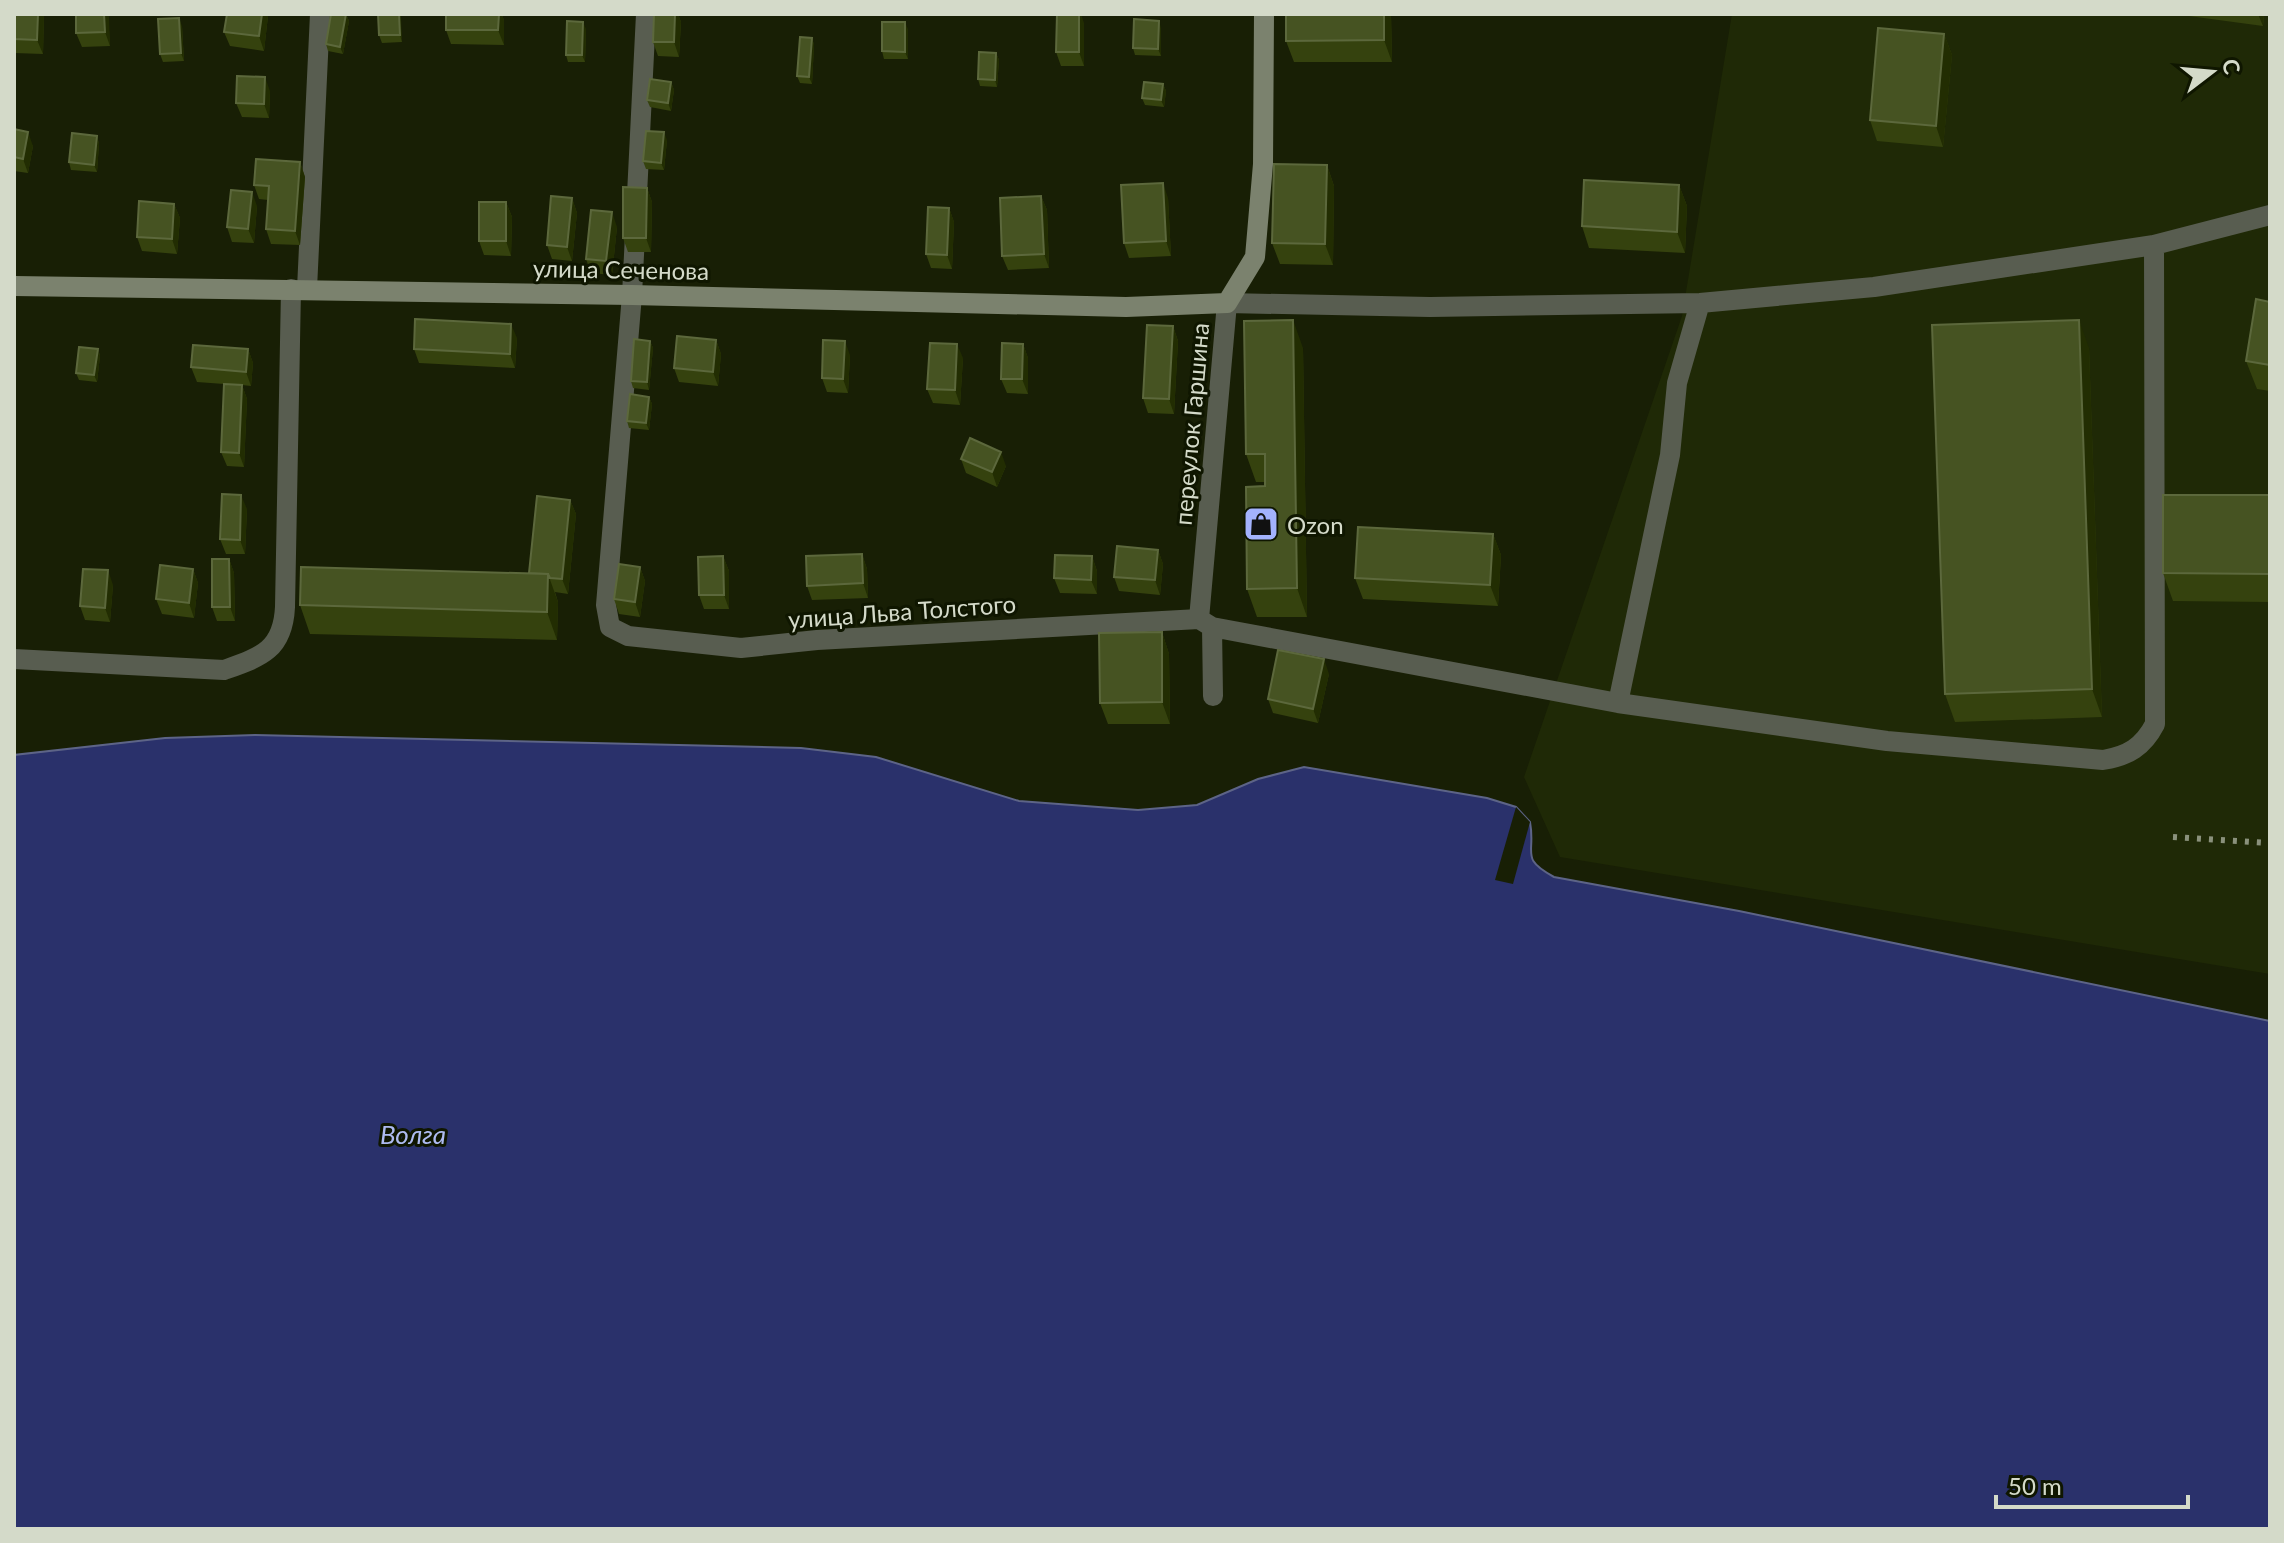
<svg xmlns="http://www.w3.org/2000/svg" width="2284" height="1543" viewBox="0 0 2284 1543" font-family="Lato,sans-serif">
<style>
.built{fill:#1f2906}
.water{fill:#2a316b;stroke:#5d6487;stroke-width:2}
.pier{fill:#181f05}
.lines{fill:none;stroke-linecap:round;stroke-linejoin:round}
.street{stroke:#585d50;stroke-width:20}
.secondary{stroke:#7b826e;stroke-width:20}
.rail{stroke:#8a917c;stroke-width:6;stroke-dasharray:4 8;stroke-linecap:butt}
.wall{fill:#35420e}
.shaded-wall{fill:#222d02}
.building{fill:#465322;stroke:#5c683c;stroke-width:2}
.labels{text-anchor:middle;dominant-baseline:central;stroke-width:6;stroke-linejoin:round;paint-order:stroke}
.street-label{font-size:24px;fill:#d4dac9;stroke:#0f1600}
.poi-label{font-size:24px;fill:#d4dac9;stroke:#0f1600;text-anchor:start}
.water-label{font-size:26px;font-style:italic;fill:#aebbf1;stroke:#0f1600}
</style>
<rect width="100%" height="100%" fill="#181f05"/>
<path class="built" d="M1732,14h538v960l-710,-117 -36,-80 158,-461z"/>
<path class="water" d="M255,735l546,13 75,9 143,44 119,9 59,-5 61,-26 46,-12 183,31 29,9 14,15c6,32 -11,36 24,55l185,34 531,110v508h-2256v-774l151,-17z"/>
<path class="pier" d="M1516,807l14,15 -17,62 -18,-4z"/>
<g class="lines">
<path class="street" d="M646,14l-14,281 -26,310 4,22 18,9 113,12 76,-8 382,-21
M307,289l13,-275
M1212,627l406,76 269,38 216,19c25,-4 40,-13 52,-36l-1,-479
M14,659l210,11c37,-13 59,-20 61,-63l6,-318
M1213,696l-1,-69 -13,-8 28,-316 203,4 270,-4 174,-16 280,-42 116,-30
M1618,703l52,-248 7,-72 23,-80"/>
<path class="secondary" d="M14,286l618,9 494,12 101,-4 28,-46 8,-93 1,-150"/>
<path class="rail" d="M2173,837l97,6"/>
</g>
<path class="wall" d="M14,14h30l-1,40 -29,-1z
M76,14h32l2,32 -28,1 -6,-14z
M346,14l3,7 -6,33 -15,-3 -2,-7z
M378,14h22l2,28 -20,1 -3,-8z
M446,14h56l2,7v24l-53,-1 -5,-14z
M654,14h24l3,8 -2,35 -21,-1 -5,-14z
M1391,14l1,48h-98l-8,-21z
M2174,14h90l-1,12z
M268,16l-4,35 -34,-5 -6,-14z
M1084,23v43h-23l-5,-14z
M182,26l2,35 -21,1 -3,-8z
M1161,28v28l-26,-1 -2,-7z
M586,29l-1,33h-17l-2,-7z
M908,29v30h-24l-2,-8z
M1944,34l8,21 -9,92 -66,-6 -7,-21z
M812,38l2,7 -2,39 -12,-1 -3,-7z
M996,53l3,7 -2,27 -17,-1 -2,-7z
M671,82l3,8 -3,21 -21,-4 -3,-7z
M1163,84l3,7 -2,16 -19,-2 -3,-7z
M270,91l-1,27 -27,-1 -6,-14z
M14,129l19,17 -5,27 -14,-2z
M97,136l2,8 -2,28 -26,-2 -2,-8z
M667,140l-3,30 -18,-1 -3,-8z
M300,162l5,15 -5,68 -29,-1 -5,-15 2,-29 -9,-1 -5,-14z
M1327,165l7,21 -1,79 -53,-1 -8,-21z
M1679,185l8,21 -2,47 -96,-5 -7,-22z
M647,188l5,14 -1,50h-23l-5,-14z
M1041,196l6,14 2,58 -41,2 -6,-14z
M572,198l5,15 -5,48 -20,-2 -5,-14z
M1168,198l3,58 -42,2 -5,-15z
M506,202l6,15 -1,39 -27,-1 -5,-14z
M174,204l6,14 -3,36 -35,-3 -5,-14z
M257,206l-3,37 -22,-1 -5,-15z
M949,208l5,14 -2,47 -21,-1 -5,-14z
M617,227l-5,48 -21,-2 -5,-14z
M2270,302v89l-13,-2 -11,-28z
M1173,326l5,15 -4,73 -26,-1 -5,-15z
M517,338l-2,30 -96,-5 -5,-14z
M716,340l5,14 -3,32 -39,-4 -5,-14z
M650,341l3,7 -4,42 -16,-2 -2,-7z
M1023,344l5,14v36l-21,-1 -6,-14z
M1303,348l4,269h-50l-10,-28 18,-107h-9l-10,-28z
M2089,348l13,369 -147,5 -10,-28z
M98,349l2,7 -3,26 -18,-2 -3,-7z
M248,349l5,14 -2,23 -9,-1 5,14 -3,68 -17,-1 -6,-14 3,-68 -27,-2 -6,-15z
M850,355l-2,38 -21,-1 -5,-14z
M963,358l-3,47 -27,-2 -6,-14z
M649,397l3,7 -3,26 -20,-2 -2,-7z
M961,459l45,7 -9,21 -31,-14z
M2270,495v107l-97,-1 -10,-28z
M570,500l6,14 -8,80 -13,-2 3,10 -1,38 -247,-6 -10,-29 229,-32z
M247,509l-2,45h-19l-6,-15z
M1493,534l8,21 -3,51 -135,-7 -8,-21z
M1158,550l5,14 -3,31 -41,-4 -5,-14z
M862,554l5,15 1,29 -56,2 -5,-14z
M723,556l6,15v38h-25l-5,-14z
M1092,556l5,15v23l-37,-1 -6,-15z
M229,559l5,14 1,48h-18l-5,-14z
M640,567l5,14 -5,36 -21,-3 -5,-15z
M193,569l5,14 -4,35 -32,-4 -6,-15z
M113,585l-3,37 -25,-2 -5,-14z
M1162,632l7,22 1,70h-62l-8,-21z
M1329,674l-11,49 -45,-10 -5,-14z"/>
<path class="shaded-wall" d="M38,14h6l-1,40 -6,-14z
M104,14h4l1,3 1,29 -5,-14z
M262,14h6v2l-4,35 -5,-15z
M346,14l3,7 -6,33 -3,-7z
M399,14h1l1,2 1,26 -2,-7z
M499,14h3l2,7v24l-6,-15z
M675,14h3l3,8 -2,35 -5,-15z
M1079,14h2l3,9v43l-5,-14z
M1384,14h7l1,48 -8,-22z
M2258,14h6l-1,12z
M179,18l3,8 2,35 -3,-8z
M1159,21l2,7v28l-3,-7z
M583,22l3,7 -1,33 -3,-7z
M905,22l3,7v30l-3,-7z
M1944,34l8,21 -9,92 -7,-21z
M812,38l2,7 -2,39 -3,-7z
M996,53l3,7 -2,27 -2,-7z
M265,77l5,14 -1,27 -5,-14z
M671,82l3,8 -3,21 -3,-8z
M1163,84l3,7 -2,16 -3,-7z
M28,132l5,14 -5,27 -5,-14z
M664,132l3,8 -3,30 -3,-7z
M97,136l2,8 -2,28 -3,-7z
M300,162l5,15 -5,68 -5,-14z
M1327,165l7,21 -1,79 -8,-21z
M1163,183l5,15 3,58 -5,-15z
M1679,185l8,21 -2,47 -8,-21z
M647,188l5,14 -1,50 -5,-14z
M252,192l5,14 -3,37 -6,-14z
M1041,196l6,14 2,58 -5,-14z
M572,198l5,15 -5,48 -5,-14z
M506,202l6,15 -1,39 -5,-15z
M174,204l6,14 -3,36 -5,-15z
M949,208l5,14 -2,47 -5,-14z
M612,212l5,15 -5,48 -6,-14z
M1293,320l10,28 4,269 -10,-29z
M2079,320l10,28 13,369 -10,-28z
M511,324l6,14 -2,30 -5,-14z
M1173,326l5,15 -4,73 -5,-15z
M716,340l5,14 -3,32 -5,-14z
M650,341l3,7 -4,42 -2,-8z
M845,341l5,14 -2,38 -5,-14z
M957,344l6,14 -3,47 -5,-15z
M1023,344l5,14v36l-6,-15z
M98,349l2,7 -3,26 -3,-7z
M248,349l5,14 -2,23 -5,-14z
M242,385l5,14 -3,68 -5,-14z
M649,397l3,7 -3,26 -3,-7z
M1001,452l5,14 -9,21 -5,-15z
M241,495l6,14 -2,45 -5,-14z
M570,500l6,14 -8,80 -6,-15z
M1493,534l8,21 -3,51 -8,-21z
M1158,550l5,14 -3,31 -5,-15z
M862,554l5,15 1,29 -5,-15z
M723,556l6,15v38l-5,-14z
M1092,556l5,15v23l-6,-14z
M229,559l5,14 1,48 -5,-14z
M640,567l5,14 -5,36 -5,-15z
M193,569l5,14 -4,35 -5,-15z
M108,570l5,15 -3,37 -5,-14z
M548,574l10,28 -1,38 -10,-28z
M1162,632l7,22 1,70 -8,-22z
M1324,659l5,15 -11,49 -5,-14z"/>
<path class="building" d="M14,14h24l-1,26 -23,-1z
M76,14h28l1,18 -29,1z
M227,14h35l-3,22 -35,-4z
M331,14h15l-6,33 -14,-3z
M378,14h21l1,21h-21z
M446,14h53l-1,16h-52z
M654,14h21l-1,28h-21z
M1057,14h22v38h-23z
M1286,14h98v26l-98,1z
M179,18l2,35 -21,1 -2,-35z
M1134,19l25,2 -1,28 -25,-1z
M567,21l16,1 -1,33h-16z
M882,22h23v30l-23,-1z
M1878,28l66,6 -8,92 -66,-6z
M800,37l12,1 -3,39 -12,-1z
M979,52l17,1 -1,27 -17,-1z
M237,76l28,1 -1,27 -28,-1z
M650,79l21,3 -3,21 -21,-3z
M1144,82l19,2 -2,16 -19,-2z
M14,129l14,3 -5,27 -9,-2z
M646,131l18,1 -3,31 -18,-2z
M72,133l25,3 -3,29 -25,-3z
M256,159l44,3 -5,69 -29,-2 3,-43 -15,-1z
M1274,164l53,1 -2,79 -53,-1z
M1584,180l95,5 -2,47 -95,-6z
M1163,183l3,58 -42,2 -3,-58z
M623,187l24,1 -1,50h-23z
M231,190l21,2 -4,37 -21,-2z
M551,196l21,2 -5,49 -20,-2z
M1041,196l3,58 -42,2 -2,-58z
M139,201l35,3 -2,35 -35,-2z
M479,202h27v39h-27z
M928,207l21,1 -2,47 -21,-1z
M591,210l21,2 -6,49 -20,-2z
M2256,299l14,3v63l-24,-4z
M415,319l96,5 -1,30 -96,-5z
M1293,320l4,268 -50,1 -1,-102 19,-1v-32h-19l-2,-133z
M2079,320l13,369 -147,5 -13,-369z
M1147,325l26,1 -4,73 -26,-1z
M677,336l39,4 -3,32 -39,-4z
M634,339l16,2 -3,41 -16,-1z
M823,340l22,1 -2,38 -21,-1z
M930,343l27,1 -2,46 -28,-1z
M1002,343l21,1 -1,35h-21z
M193,345l55,4 -2,23 -55,-5z
M79,347l19,2 -4,26 -18,-2z
M224,384l18,1 -3,68 -18,-1z
M630,394l19,3 -3,26 -19,-2z
M970,438l31,14 -9,20 -31,-13z
M222,494l19,1 -1,45 -20,-1z
M2163,495h107v79l-107,-1z
M537,496l33,4 -8,79 -12,-1 -2,-4 -19,-1z
M1358,527l135,7 -3,51 -135,-7z
M1117,546l41,4 -3,30 -41,-3z
M862,554l1,29 -56,3 -1,-30z
M1055,555l37,1 -1,24 -37,-2z
M723,556l1,39h-25l-1,-38z
M212,559h17l1,48h-18z
M619,564l21,3 -5,35 -21,-3z
M160,565l33,4 -4,34 -33,-4z
M301,567l247,7 -1,38 -247,-7z
M83,569l25,1 -3,38 -25,-2z
M1162,632v70l-62,1 -1,-70z
M1278,650l46,9 -11,50 -45,-10z"/>
<defs>
<symbol id="shop-square" viewBox="-11 -11 22 22"><rect x="-9" y="-9" width="18" height="18" rx="4" fill="#a3b2fd" stroke="#0f1600"/><path d="M-5-2.5h2.3a2.7 3.5 0 0 1 5.4 0H5L5.5 6h-11ZM-1.5-2.5h3a1.5 2.3 0 0 0-3 0Z" fill="#111"/></symbol>
</defs>
<g fill-rule="evenodd">
<use href="#shop-square" x="1241" y="504" width="40" height="40"/>
</g>
<g class="labels">
<g class="street-label">
<text transform="translate(621 269) rotate(1)">улица Сеченова</text>
<text transform="translate(1191 424) rotate(-85)">переулок Гаршина</text>
<text transform="translate(902 611) rotate(-4)">улица Льва Толстого</text>
</g>
<g class="poi-label">
<text x="1287" y="524">Ozon</text>
</g>
<g class="water-label">
<text x="413" y="1134">Волга</text>
</g>
</g>
<rect width="2284" height="1543" fill="none" stroke="#d4dac9" stroke-width="32"/>
<g transform="translate(2212 72) rotate(74)" stroke="#0f1600" stroke-width="6" paint-order="stroke">
<path d="M0-6L14 30L0 20L-14 30Z" fill="#d4dac9"/>
<text y="-12" font-size="22" font-weight="bold" text-anchor="middle" fill="#d4dac9">С</text>
</g>
<path d="M1996 1495v12h192v-12" fill="none" stroke="#d4dac9" stroke-width="4"/>
<text x="2008" y="1495" font-size="24" fill="#d4dac9" stroke="#0f1600" stroke-width="6" paint-order="stroke">50 m</text>
</svg>
